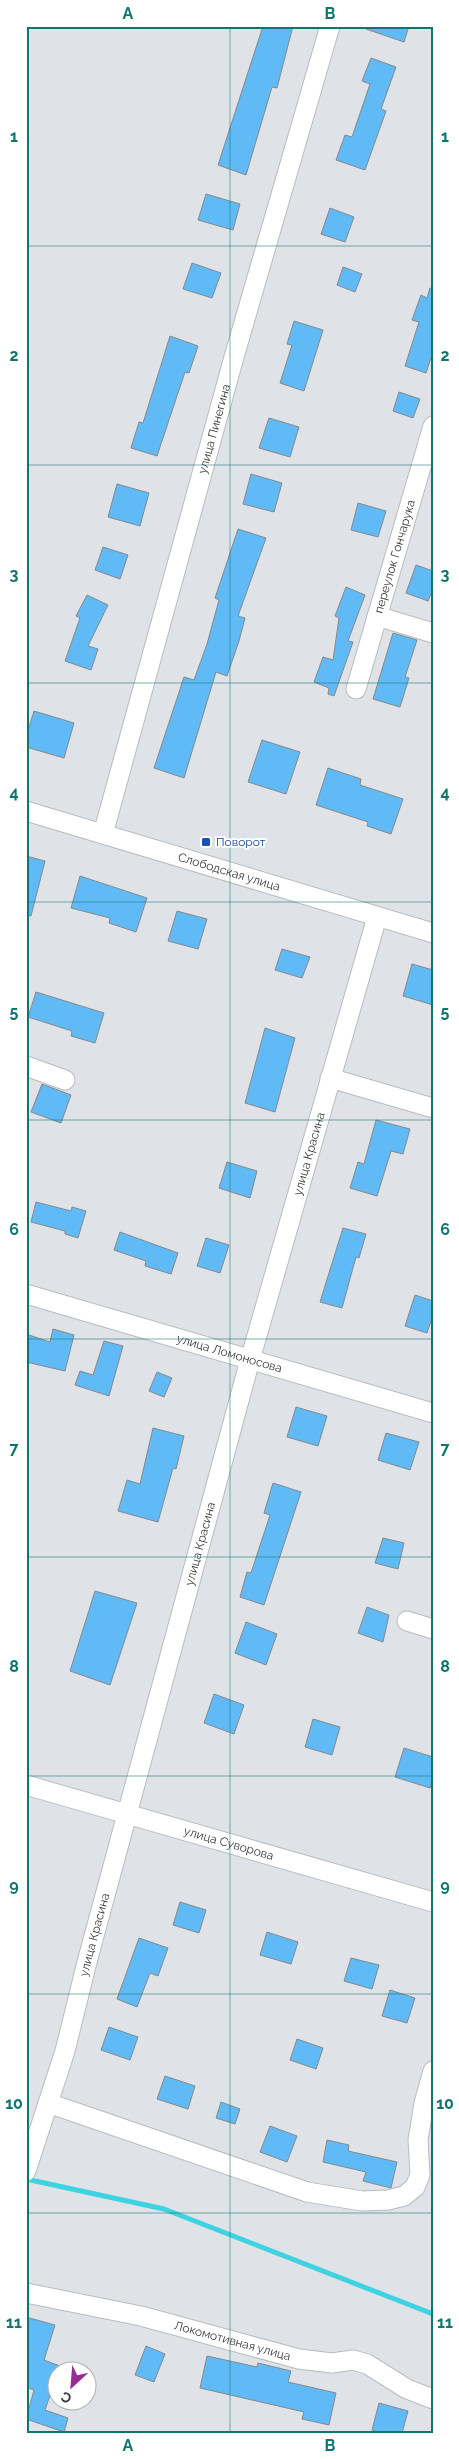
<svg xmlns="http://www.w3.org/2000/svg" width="459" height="2459" viewBox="0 0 459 2459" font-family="Raleway,sans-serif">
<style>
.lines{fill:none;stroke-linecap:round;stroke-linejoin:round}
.stream{stroke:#3dd3e0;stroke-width:5}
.building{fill:#60baf6;stroke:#85898d}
.minor-casing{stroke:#b8bcbf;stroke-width:21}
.minor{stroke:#fff;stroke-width:19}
.grid{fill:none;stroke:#0f766e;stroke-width:1;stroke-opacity:0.55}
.transit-dot{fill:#1a4fb4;stroke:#fff;stroke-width:2}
.labels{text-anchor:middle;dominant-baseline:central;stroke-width:4;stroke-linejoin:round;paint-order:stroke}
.street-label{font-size:12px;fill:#37393a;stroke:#fff}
.transit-label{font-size:12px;fill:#164399;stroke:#fff;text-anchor:start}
.neatline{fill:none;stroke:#0f766e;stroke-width:2}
.grid-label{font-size:16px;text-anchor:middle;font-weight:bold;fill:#0f766e}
</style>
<rect width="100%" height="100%" fill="#dfe3e7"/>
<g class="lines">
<path class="stream" d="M26,2179l138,30 269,105"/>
</g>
<path class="building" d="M263,26h30l-16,62 -5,-1 -26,88 -28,-10z
M366,26h43l-5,16 -38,-13z
M371,58l25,9 -15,42 5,2 -21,59 -29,-10 9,-25 7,2 18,-53 -8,-3z
M206,194l34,10 -7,26 -35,-10z
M330,208l24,9 -9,25 -24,-8z
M192,263l29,10 -9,25 -29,-9z
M343,267l19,7 -7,18 -18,-7z
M430,288l3,1v63l-7,21 -21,-7 14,-44 -7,-2 9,-25 6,3z
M294,321l29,9 -19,61 -24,-8 12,-38 -5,-1z
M170,336l28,10 -9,27 -4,-1 -28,84 -26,-8 8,-26 4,1z
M399,392l21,7 -7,19 -20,-7z
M269,418l30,9 -9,30 -31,-9z
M251,474l31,9 -8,29 -31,-8z
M117,484l32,9 -9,33 -32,-9z
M358,503l28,8 -8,26 -27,-7z
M238,529l28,9 -28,78 7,2 -6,23 -12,35 -11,-4 -32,106 -30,-10 30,-91 10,3 13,-36 12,-44 -4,-2z
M103,547l25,8 -8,24 -25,-9z
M416,565l17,6v18l-5,12 -22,-8z
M346,587l19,8 -17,46 5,1 -19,54 -6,-2 1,-6 -15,-6 9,-25 10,3 6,-42 -4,-2z
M87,595l21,10 -20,41 10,3 -7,21 -26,-9 15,-43 -4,-2z
M393,633l24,7 -12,37 4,1 -9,29 -27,-8z
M34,711l40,12 -10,35 -38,-11v-10z
M262,740l38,12 -14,42 -38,-12z
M328,768l33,11 -1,6 43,14 -12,35 -24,-8 1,-4 -52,-17z
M26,856l19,5 -14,55 -5,-1z
M80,876l67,22 -11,34 -27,-9 1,-5 -39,-10z
M177,911l30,8 -9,30 -30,-8z
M282,949l28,8 -8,21 -27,-8z
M412,964l21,6v35l-30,-9z
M36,992l68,21 -9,30 -24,-7 1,-5 -44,-14z
M265,1028l30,10 -20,74 -30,-9z
M42,1084l29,11 -10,28 -30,-11z
M376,1120l34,9 -7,25 -12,-3 -14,45 -27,-8 8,-26 6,2z
M227,1162l30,9 -7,27 -31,-10z
M36,1202l35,9 1,-4 14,4 -8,27 -13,-4v-3l-34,-9z
M343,1228l23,6 -7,24 -3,-1 -14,51 -22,-6z
M120,1232l58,21 -7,21 -26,-8 1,-5 -32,-11z
M206,1238l23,7 -9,28 -23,-7z
M415,1295l18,6v14l-6,18 -22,-7z
M53,1329l21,6 -9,36 -39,-9v-28l24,8z
M104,1341l19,5 -14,50 -34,-11 5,-14 13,4z
M157,1372l15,6 -8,19 -15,-6z
M296,1407l31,9 -9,30 -31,-9z
M153,1428l31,8 -8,33 -3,-1 -15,54 -40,-11 9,-31 13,4z
M386,1433l33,9 -9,28 -32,-10z
M273,1483l28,9 -37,113 -24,-8 7,-25 4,1 19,-58 -6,-2z
M383,1538l21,5 -6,26 -23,-6z
M95,1591l42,12 -27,82 -40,-14z
M367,1607l22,8 -6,27 -25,-9z
M246,1622l31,12 -11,31 -31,-12z
M214,1694l30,11 -10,29 -30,-11z
M313,1719l27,8 -8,28 -27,-8z
M404,1748l29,9v21l-3,10 -35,-11z
M180,1902l26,8 -7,23 -26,-8z
M267,1932l31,10 -7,22 -31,-9z
M139,1938l29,10 -10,28 -8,-3 -13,34 -20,-8z
M351,1958l28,7 -7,24 -28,-8z
M390,1990l25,8 -8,25 -25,-7z
M109,2027l29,10 -8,23 -29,-10z
M297,2039l26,9 -7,21 -26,-9z
M165,2076l30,10 -7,23 -31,-10z
M221,2102l19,7 -5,15 -19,-6z
M270,2126l27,10 -10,26 -27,-10z
M327,2140l22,5 -1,6 49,11 -6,26 -28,-7 3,-9 -43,-10z
M26,2317l29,8 -11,35 16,6 -15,44 23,8 -4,14 -38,-13 8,-29 -8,-3z
M146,2346l19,8 -11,28 -19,-7z
M207,2356l50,11 1,-4 33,8 -3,11 48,11 -7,32 -27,-6 2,-7 -104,-24z
M379,2403l29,8 -6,22h-20l-10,-3z"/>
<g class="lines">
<defs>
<g id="minor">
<path d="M377,616l56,17"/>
<path id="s1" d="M356,689l77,-263"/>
<path id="s2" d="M26,811l407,122"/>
<path id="s3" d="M103,834l131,-477 96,-331"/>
<path d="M26,1066l39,14"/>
<path d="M330,1078l103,30"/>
<path id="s4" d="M26,1294l407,119"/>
<path d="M407,1621l26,8"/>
<path id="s5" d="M26,1785l407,117"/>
<path d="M48,2103l259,89 55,9 26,-1 16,-4 11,-9 5,-12 -2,-35 6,-37 9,-32"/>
<path id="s6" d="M26,2171l39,-120 22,-89 163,-602 127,-443"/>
<path id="s7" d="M26,2293l115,23 158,43 33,4 21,-3 14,4 40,25 26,10"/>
</g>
</defs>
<use href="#minor" class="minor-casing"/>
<use href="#minor" class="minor"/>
</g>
<path class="grid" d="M230,26v2407M26,246h407M26,465h407M26,683h407M26,902h407M26,1120h407M26,1339h407M26,1557h407M26,1776h407M26,1994h407M26,2213h407"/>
<rect class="transit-dot" x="201" y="837" width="10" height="10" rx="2.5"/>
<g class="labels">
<g class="street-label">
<text stroke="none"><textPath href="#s3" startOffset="420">улица Пинегина</textPath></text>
<text stroke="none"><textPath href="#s1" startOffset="138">переулок Гончарука</textPath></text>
<text stroke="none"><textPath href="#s2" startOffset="212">Слободская улица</textPath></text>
<text stroke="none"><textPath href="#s6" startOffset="1056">улица Красина</textPath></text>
<text stroke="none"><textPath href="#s4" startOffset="212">улица Ломоносова</textPath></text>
<text stroke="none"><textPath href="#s6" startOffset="651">улица Красина</textPath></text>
<text stroke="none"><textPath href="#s5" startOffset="211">улица Суворова</textPath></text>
<text stroke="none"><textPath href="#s6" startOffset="246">улица Красина</textPath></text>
<text stroke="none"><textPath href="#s7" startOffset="212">Локомотивная улица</textPath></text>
</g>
<g class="transit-label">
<text x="216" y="842">Поворот</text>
</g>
</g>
<rect width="459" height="2459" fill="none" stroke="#ffffff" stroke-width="55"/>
<g transform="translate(72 2386) rotate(206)"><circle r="24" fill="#ffffff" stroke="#afb0b0"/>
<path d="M0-4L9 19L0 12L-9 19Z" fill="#942e94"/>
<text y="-8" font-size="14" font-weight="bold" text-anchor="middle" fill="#37393a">С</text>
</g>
<rect x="28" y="28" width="404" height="2404" class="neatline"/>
<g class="grid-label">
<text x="128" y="19">A</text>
<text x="330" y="19">B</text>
<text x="14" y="142">1</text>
<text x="445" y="142">1</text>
<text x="14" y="361">2</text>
<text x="445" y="361">2</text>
<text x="14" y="580">3</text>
<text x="445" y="580">3</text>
<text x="14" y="798">4</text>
<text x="445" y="798">4</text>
<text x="14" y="1017">5</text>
<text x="445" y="1017">5</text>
<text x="14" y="1235">6</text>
<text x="445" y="1235">6</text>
<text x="14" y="1454">7</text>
<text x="445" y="1454">7</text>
<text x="14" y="1672">8</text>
<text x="445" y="1672">8</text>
<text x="14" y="1891">9</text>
<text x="445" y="1891">9</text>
<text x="14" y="2109">10</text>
<text x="445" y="2109">10</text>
<text x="14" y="2328">11</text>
<text x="445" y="2328">11</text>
<text x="128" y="2451">A</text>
<text x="330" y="2451">B</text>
</g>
</svg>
